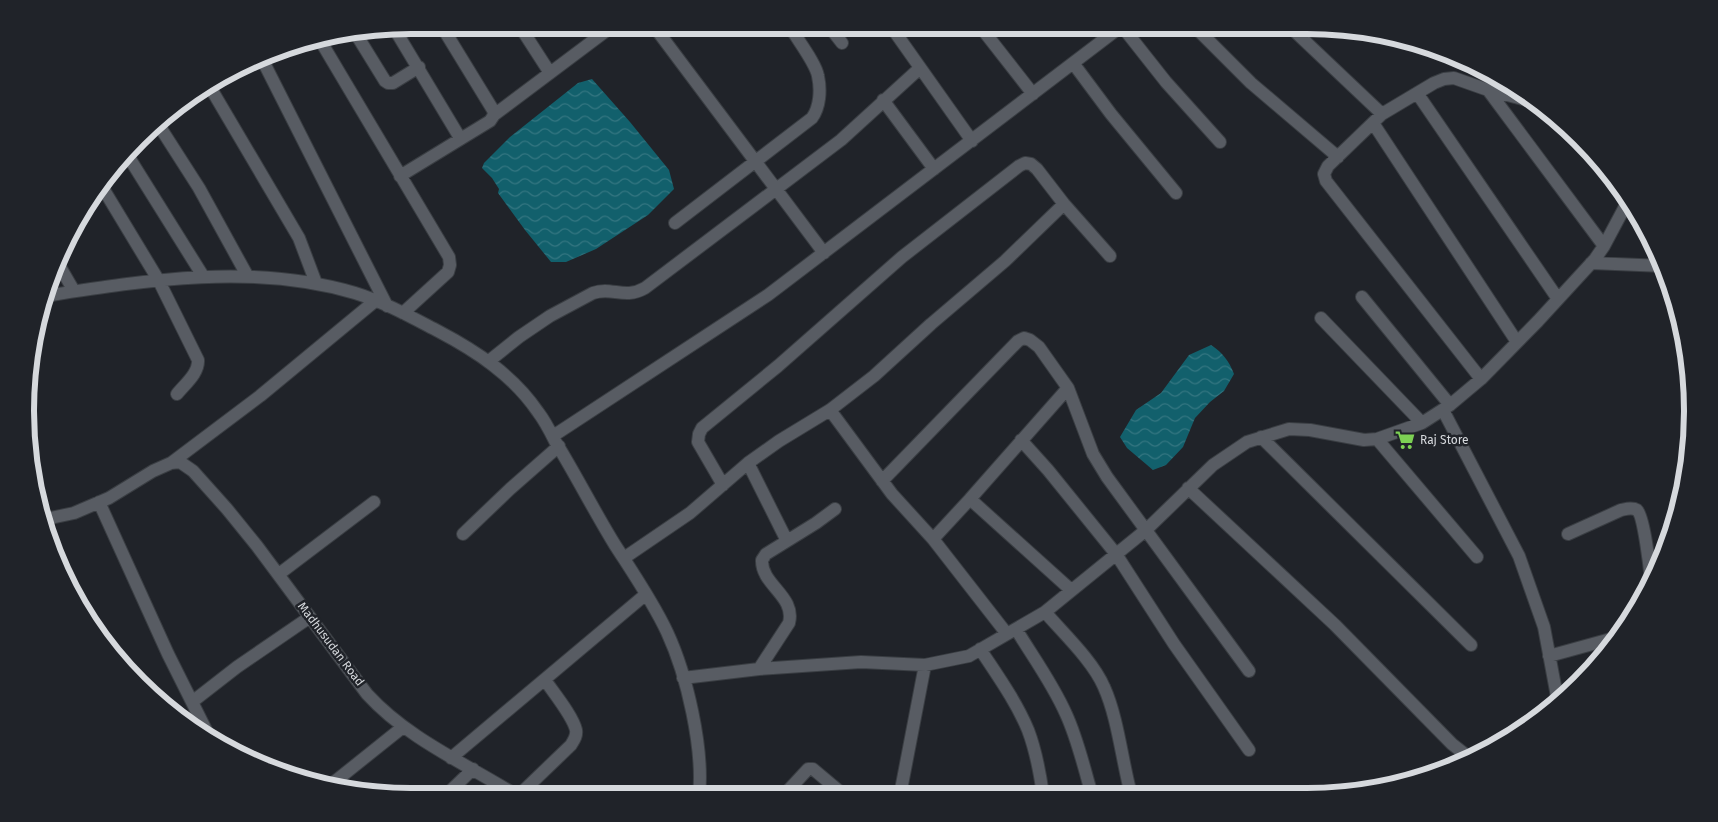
<svg xmlns="http://www.w3.org/2000/svg" width="1718" height="822" viewBox="0 0 1718 822" font-family="'Fira Sans',sans-serif">
<style>
.water{fill:url(#water-waves)}
.lines{fill:none;stroke-linecap:round;stroke-linejoin:round}
.minor-casing{stroke:#3a3e43;stroke-width:14}
.minor{stroke:#585c63;stroke-width:12}
.labels{text-anchor:middle;dominant-baseline:central;stroke-width:5;stroke-linejoin:round;paint-order:stroke}
.poi-label{font-size:12px;fill:#d6d9dd;stroke:#202329;text-anchor:start}
.street-label{font-size:12px;fill:#d6d9dd;stroke:#202329}
.rim{fill:none;stroke:#d6d9dd;stroke-width:6}
</style>
<defs>
<pattern id="water-waves" width="16" height="10" patternUnits="userSpaceOnUse" patternTransform="scale(1.25)"><rect width="16" height="10" fill="#12606c"/><path d="M0 5q4-4 8 0t8 0" fill="none" stroke="#347681"/></pattern>
</defs>
<rect width="100%" height="100%" fill="#202329"/>
<path class="water" d="M592,79l38,43 39,48 5,19 -26,26 -52,34 -30,13h-15l-26,-32 -27,-37 1,-4 -7,-11 -10,-10 2,-5 26,-26 68,-54z
M1211,345c12,8 18,16 23,29l-10,17 -14,11 -15,16 -12,29 -17,18 -13,5 -26,-22 -7,-11 16,-27 25,-17 28,-38z"/>
<g class="lines">
<defs>
<path id="minor" d="M519,25l31,48
M653,25l171,228
M828,25l14,18
M890,25l82,116
M979,25l54,69
M1121,25l45,57 54,60
M1193,25l58,58 87,74
M1288,25l94,89
M394,28l66,110
M356,34l29,47 3,2h5l26,-16
M320,40l129,217 1,8 -2,7 -45,41
M262,59l125,247
M1073,63l38,51 65,79
M210,87l89,151 17,45
M1488,90l116,156
M1417,93l141,206
M883,100l51,69
M494,115l120,-90
M1373,123l144,219
M158,124l41,64 49,89
M128,156l75,120
M400,176l90,-55 4,-6 -1,-5 -52,-85
M101,185l58,96 39,79c1,13 -13,24 -21,34
M675,223l137,-105c8,-11 9,-28 6,-42 -2,-13 -22,-38 -29,-51
M56,260l18,31
M1591,263l73,3
M45,296c102,-16 209,-33 310,-3 29,9 56,24 83,38 38,20 75,44 100,81 7,9 12,19 17,29 21,34 39,70 60,104 18,28 38,57 52,87 20,43 37,117 32,164
M1362,297l88,108
M1321,318l101,105
M489,361l30,-24 31,-21 43,-23c19,-7 31,7 52,-5l196,-148 79,-72
M1481,379l-155,-198 -2,-7 4,-8 54,-52 52,-31 10,-4 10,-1 34,12 50,13
M830,410l62,84 41,45 74,95
M1443,410l76,146 25,71 14,75
M553,436l215,-141 355,-270
M1261,437l210,208
M1377,439l100,118
M1021,440l27,30 68,84 58,90 75,106
M171,463l9,-1 13,9 34,38 30,37 110,148c42,46 100,70 152,103
M748,463l39,78
M882,481l136,-140 6,-3 6,2 9,7 29,41 25,66 14,23 142,194
M723,485l-25,-43 1,-8 3,-6 76,-62 124,-109 117,-91 6,-3 6,1 6,5 27,35 46,52
M1188,488l147,137 117,119 19,15
M970,499l101,91
M99,502l69,152 39,78
M46,519l28,-6 35,-15 44,-27 18,-8 89,-67 115,-95
M463,534l47,-45 49,-43
M1568,534l53,-24c5,-1 11,-3 16,0 7,6 13,60 14,71
M933,539l37,-40 98,-111
M624,558l66,-45 58,-50 31,-22 51,-31 44,-34 57,-52 74,-63 59,-57
M279,574l95,-72
M1045,612c18,21 48,49 59,75 14,31 18,74 27,107
M1016,629c17,28 37,55 50,85 12,26 18,54 26,81
M980,649c17,26 36,52 48,81 8,21 12,43 15,65
M1549,656l69,-19
M759,669l30,-46c7,-27 -28,-38 -27,-63l4,-6 50,-31 19,-14
M683,678l76,-9 102,-7 64,3 44,-9 76,-44 101,-82 67,-65 34,-23 42,-13 21,1 54,10 13,-1 45,-16 28,-18 31,-26 57,-58 57,-62 9,-13 25,-47
M192,702l45,-35 73,-50
M451,758l194,-163
M328,787l75,-60
M900,795l25,-130
M518,796l53,-51c3,-5 6,-9 5,-15 -3,-14 -23,-38 -31,-50
M783,796l25,-27h5l31,26
M444,797l29,-28"/>
</defs>
<use href="#minor" class="minor-casing"/>
<use href="#minor" class="minor"/>
</g>
<defs>
<symbol id="supermarket-bare" viewBox="-9 -9 18 18"><path d="M-6-5.5h2.5l.6 2H6L4.5 2H-2.5L-4.4-4H-6ZM-1.5 3.2a1.3 1.3 0 1 0 .1 0ZM3 3.2a1.3 1.3 0 1 0 .1 0Z" fill="#7dd154" stroke="#202329" stroke-width="2.5" paint-order="stroke"/></symbol>
</defs>
<g fill-rule="evenodd">
<use href="#supermarket-bare" x="1391" y="426" width="28" height="28"/>
</g>
<g class="labels">
<g class="poi-label">
<text x="1420" y="440">Raj Store</text>
</g>
<g class="street-label">
<text transform="translate(331 644) rotate(53)">Madhusudan Road</text>
</g>
</g>
<path d="M0 0H1718V822H0ZM411 34H1307A377 377 0 0 1 1684 411V411A377 377 0 0 1 1307 788H411A377 377 0 0 1 34 411V411A377 377 0 0 1 411 34Z" fill="#202329" fill-rule="evenodd"/>
<path class="rim" d="M411 34H1307A377 377 0 0 1 1684 411V411A377 377 0 0 1 1307 788H411A377 377 0 0 1 34 411V411A377 377 0 0 1 411 34Z"/>
</svg>
